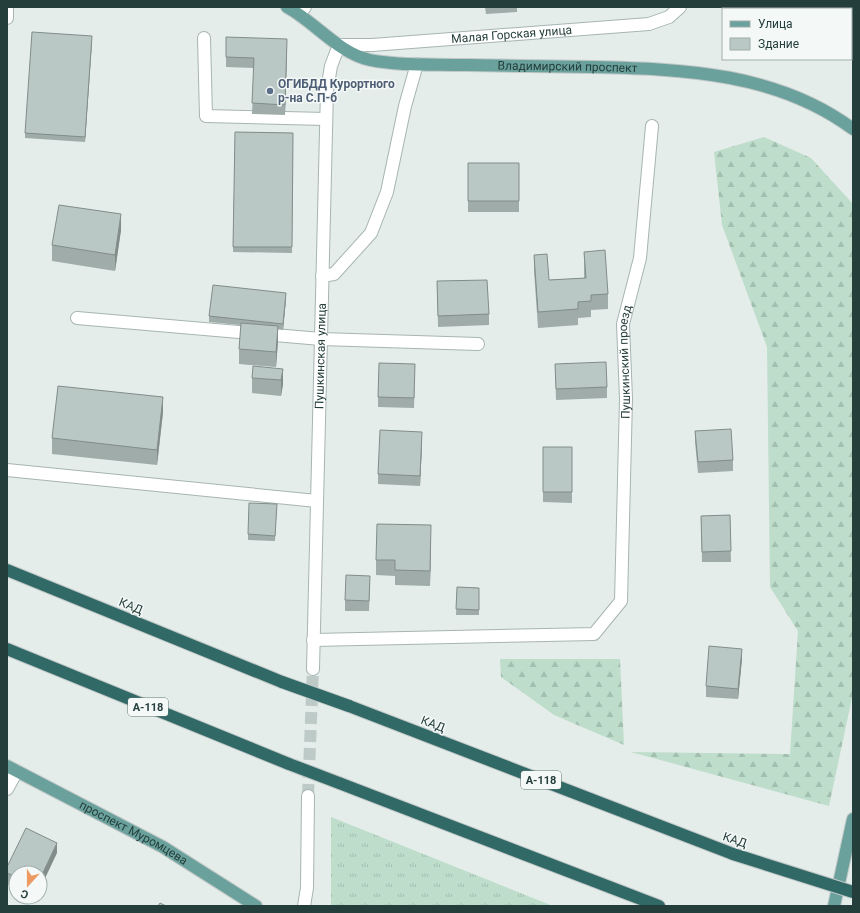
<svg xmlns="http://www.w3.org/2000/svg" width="860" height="913" viewBox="0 0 860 913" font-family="Roboto,sans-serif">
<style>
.grass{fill:url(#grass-tufts)}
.forest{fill:url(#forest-firs)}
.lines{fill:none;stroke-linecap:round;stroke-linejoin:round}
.minor-tunnel{stroke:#becac7;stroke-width:12;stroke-dasharray:12 6;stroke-linecap:butt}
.minor-casing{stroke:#a7b5b2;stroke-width:14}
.major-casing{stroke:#c2c9c8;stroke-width:14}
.highway-casing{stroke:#c2c9c8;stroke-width:14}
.minor{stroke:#fff;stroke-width:12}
.major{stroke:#6aa19c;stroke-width:12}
.highway{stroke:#316967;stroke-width:12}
.highway-bridge-casing{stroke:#c2c9c8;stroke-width:14;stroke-linecap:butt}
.highway-bridge{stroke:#316967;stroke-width:12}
.wall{fill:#9faca9}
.shaded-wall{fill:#828c89}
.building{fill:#b9c8c4;stroke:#828c89}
.service-dot{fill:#5c6f8a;stroke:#f4f9f8;stroke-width:1.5}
.labels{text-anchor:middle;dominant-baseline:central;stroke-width:3;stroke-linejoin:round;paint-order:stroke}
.shield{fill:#f4f9f8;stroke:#627674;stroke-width:1}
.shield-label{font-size:11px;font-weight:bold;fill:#243e3b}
.street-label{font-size:12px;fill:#243e3b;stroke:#f4f9f8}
.service-label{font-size:12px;font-weight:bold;fill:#4e5e75;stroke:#f4f9f8;text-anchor:start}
</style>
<defs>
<pattern id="grass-tufts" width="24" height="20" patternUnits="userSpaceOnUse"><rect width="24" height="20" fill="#beddcb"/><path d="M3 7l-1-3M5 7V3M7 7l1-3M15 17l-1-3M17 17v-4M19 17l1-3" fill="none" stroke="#a3bfaf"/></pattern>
<pattern id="forest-firs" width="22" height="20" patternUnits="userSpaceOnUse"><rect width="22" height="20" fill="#beddcb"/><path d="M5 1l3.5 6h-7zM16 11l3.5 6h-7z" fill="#a3bfaf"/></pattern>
</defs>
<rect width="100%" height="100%" fill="#e4edea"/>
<path class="grass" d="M331,817l222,89h-222z"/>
<path class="forest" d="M764,137l47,21 42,46v489l-24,113 -198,-54 159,2 8,-123 -28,-44 -3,-240 -45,-122 -8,-73z
M500,659h120l4,86 -70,-30 -53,-38z"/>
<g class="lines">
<path class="minor-tunnel" d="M308,796l5,-127"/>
<defs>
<g id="minor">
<path d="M299,14l6,-7"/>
<path d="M7,18v-11"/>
<path d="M204,38l2,78 120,3"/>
<path d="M322,276l12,-2 37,-41 16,-41 18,-86 12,-42"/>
<path d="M77,318l244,21 157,5"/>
<path d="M7,470l310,31"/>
<path id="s1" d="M313,640l281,-6 27,-33 5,-202 -3,-75 17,-66 12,-132"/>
<path id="s2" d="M313,669l14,-579 4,-24 8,-21h33l277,-21 20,-7 11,-10"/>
<path d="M7,789l10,-18"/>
<path d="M304,906l3,-18 1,-92"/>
</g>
<g id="major">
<path id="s3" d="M287,7c28,15 51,46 83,53 30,6 64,4 94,5 43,1 86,1 130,2 90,2 184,6 259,62"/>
<path id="s4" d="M7,766l156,81 93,59"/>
<path d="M834,906l19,-87"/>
</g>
<path id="highway" d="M7,570l275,112
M7,649l282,115
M349,706l384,148
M339,783l320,123"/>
</defs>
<use href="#minor" class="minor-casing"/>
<use href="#major" class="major-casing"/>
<use href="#highway" class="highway-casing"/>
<use href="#minor" class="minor"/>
<use href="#major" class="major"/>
<use href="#highway" class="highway"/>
<defs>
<path id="highway-bridge" d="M282,682l67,24
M289,764l50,19
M733,854l120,38"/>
</defs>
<use href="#highway-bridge" class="highway-bridge-casing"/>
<use href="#highway-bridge" class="highway-bridge"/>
</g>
<path class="wall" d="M485,7h32v5l-31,2z
M226,37l61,12 -2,66 -33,-1 2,-46 -28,-1z
M92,41l-7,101 -60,-4v-5z
M235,132l58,1 -1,120 -59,-1z
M468,163h51v49h-51z
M121,230l-6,41 -63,-10v-16z
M584,252l24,42v15l-17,1v7l-13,1v7l-40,3 -4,-57v-16l15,25 35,-2z
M437,281l52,33v11l-51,2z
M286,299l-3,31 -5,-1v12l-2,26 -37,-3v-15l2,-24 -32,-3v-6z
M555,364l52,23v11l-51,2z
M283,369v15l-2,12 -29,-3v-15z
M415,374l-1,34 -36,-1v-10z
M163,412l-6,53 -105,-11v-16z
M695,431l38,29v11l-35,2 -3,-31z
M422,443l-2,43 -42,-2v-10z
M543,447h29v56l-29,-1z
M277,504l-2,37 -27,-1v-6z
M730,515l1,47h-29l-1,-46z
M431,541l-1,45 -35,-1v-9l-19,-1v-15z
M370,587l-1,24h-24v-11z
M457,587l22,1v27h-23z
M742,659l-4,40 -32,-2v-11z
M57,853l-41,20v15l-9,-4v-17z"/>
<path class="shaded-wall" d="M92,36v5l-7,101v-5z
M287,39v10l-2,66v-10z
M121,214v16l-6,41v-16z
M286,293v6l-3,31v-6z
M278,326v15l-2,26v-15z
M283,369v15l-2,12v-16z
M163,397v15l-6,53v-15z
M422,432v11l-2,43v-10z
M431,525v16l-1,45v-15z
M742,649v10l-4,40v-10z
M57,843v10l-17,36v-10z"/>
<path class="building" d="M32,32l60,4 -7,101 -60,-4z
M226,37l61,2 -2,66 -33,-2 2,-45 -28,-1z
M235,132l58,1 -1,114h-59z
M468,163h51v38h-51z
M59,205l62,9 -6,41 -63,-10z
M605,250l3,44 -17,1v6l-13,1v7l-40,3 -4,-57 13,-1 2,26 37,-2 -2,-26z
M487,280l2,34 -51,2 -1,-35z
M213,285l73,8 -3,31 -74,-8z
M241,323l37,3 -2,26 -37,-3z
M606,362l1,25 -51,2 -1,-25z
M379,363l36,1 -1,34 -36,-1z
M253,366l30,3 -2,11 -29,-2z
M58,386l105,11 -6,53 -105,-12z
M731,429l2,31 -35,2 -3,-31z
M380,430l42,2 -2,44 -42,-2z
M543,447h29v45h-29z
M249,503l28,1 -2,32 -27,-2z
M730,515l1,36 -29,1 -1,-36z
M377,524l54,1 -1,46 -35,-1v-10h-19z
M346,575l24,1 -1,25 -24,-1z
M457,587l22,1v22l-23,-1z
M709,646l33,3 -4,40 -32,-3z
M26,828l31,15 -17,36v-6h-24v4l-9,-4v-6z
M160,903l6,3h-8z"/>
<circle class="service-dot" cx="270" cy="91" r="4"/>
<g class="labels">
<g class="shield">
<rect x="128" y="698" width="40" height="18" rx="3"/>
<rect x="521" y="771" width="40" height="18" rx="3"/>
</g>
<g class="shield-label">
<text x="148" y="707">А-118</text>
<text x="541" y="780">А-118</text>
</g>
<g class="street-label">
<text stroke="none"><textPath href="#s2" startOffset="799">Малая Горская улица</textPath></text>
<text stroke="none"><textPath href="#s3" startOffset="297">Владимирский проспект</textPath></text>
<text stroke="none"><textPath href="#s2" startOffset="313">Пушкинская улица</textPath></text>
<text stroke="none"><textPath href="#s1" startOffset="563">Пушкинский проезд</textPath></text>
<text transform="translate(131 606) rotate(22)">КАД</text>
<text transform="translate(433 724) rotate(21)">КАД</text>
<text stroke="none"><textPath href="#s4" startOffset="143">проспект Муромцева</textPath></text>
<text transform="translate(735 840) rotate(19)">КАД</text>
</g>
<g class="service-label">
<text x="278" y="84">ОГИБДД Курортного<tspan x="278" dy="14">р-на С.П-б</tspan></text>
</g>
</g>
<rect width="860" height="913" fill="none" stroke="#243e3b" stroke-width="16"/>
<rect x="722" y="8" width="130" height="52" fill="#f4f9f8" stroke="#a1aeac"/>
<rect x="730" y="21" width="20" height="6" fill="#6aa19c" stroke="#a1aeac"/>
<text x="758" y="28" font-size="12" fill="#243e3b">Улица</text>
<rect x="730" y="38" width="20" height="12" fill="#b9c8c4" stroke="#a1aeac"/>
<text x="758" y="48" font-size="12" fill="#243e3b">Здание</text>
<g transform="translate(28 885) rotate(201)"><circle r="19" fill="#f4f9f8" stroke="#a1aeac"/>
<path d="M0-3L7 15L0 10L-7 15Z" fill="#ed9b62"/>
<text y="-6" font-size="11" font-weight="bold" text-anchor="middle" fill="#243e3b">С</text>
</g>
</svg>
